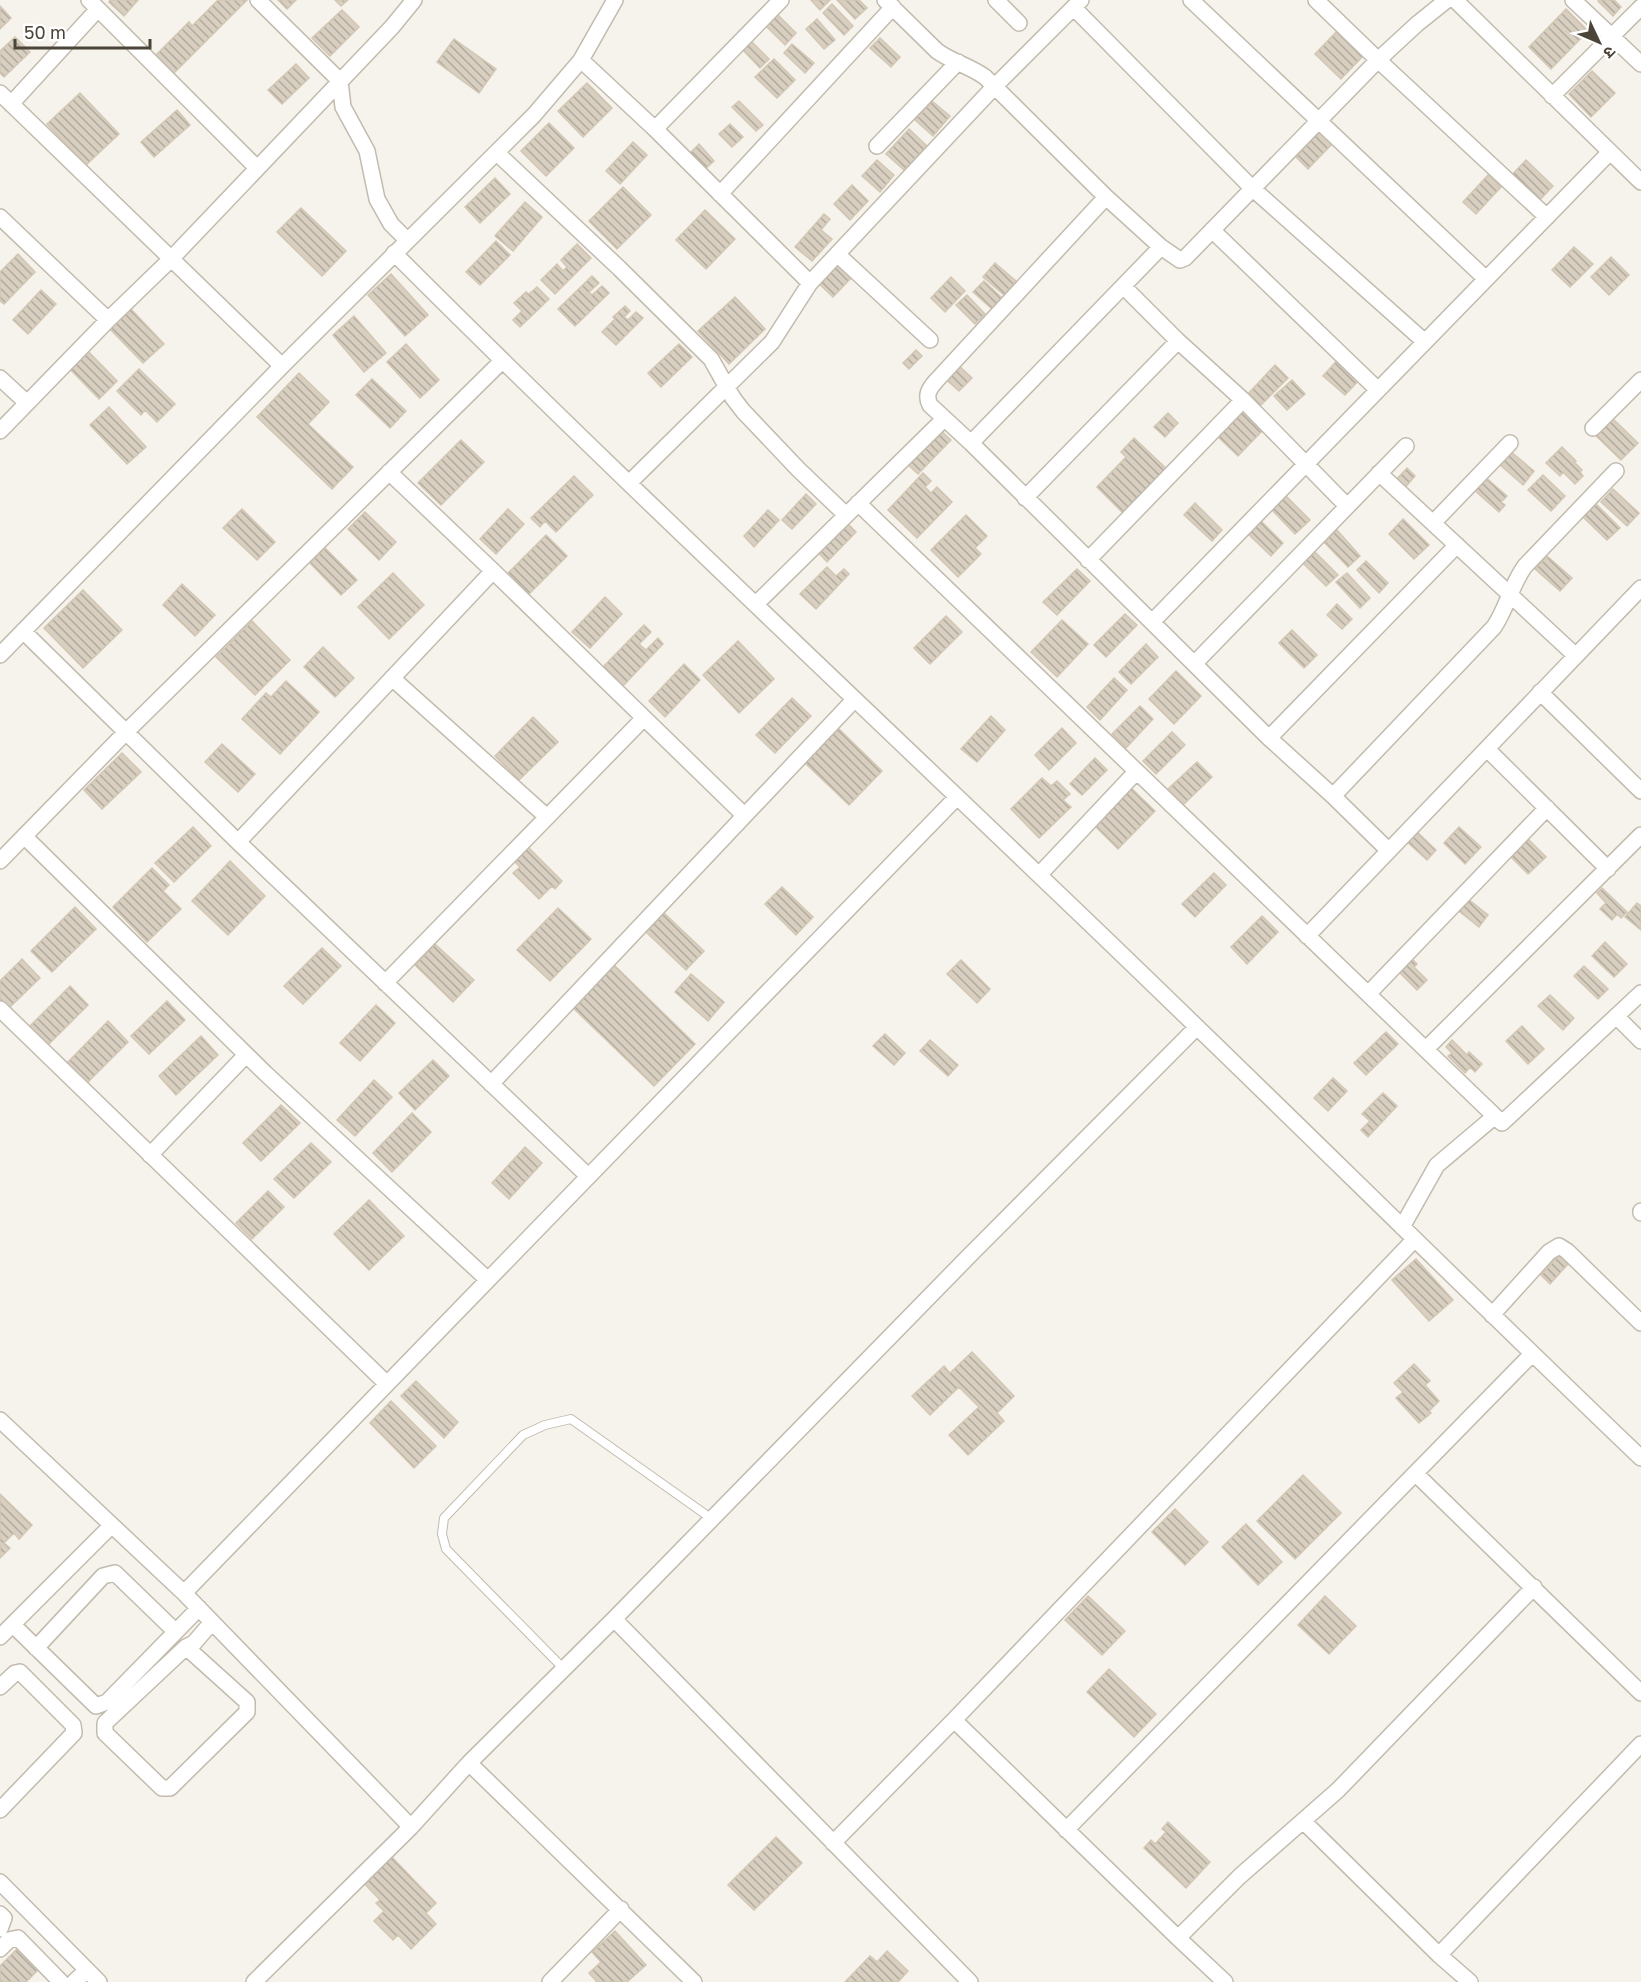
<svg xmlns="http://www.w3.org/2000/svg" width="1641" height="1982" viewBox="0 0 1641 1982" font-family="'Golos Text','Noto Sans Devanagari',sans-serif">
<style>
.building{fill:url(#building-back-hatch);stroke:#d3c7b4;stroke-width:1.5}
.lines{fill:none;stroke-linecap:round;stroke-linejoin:round}
.lane-casing{stroke:#c2bbae;stroke-width:10}
.street-casing{stroke:#c2bbae;stroke-width:18}
.lane{stroke:#fff;stroke-width:8}
.street{stroke:#fff;stroke-width:15}
</style>
<defs>
<pattern id="building-back-hatch" width="6" height="6" patternUnits="userSpaceOnUse" patternTransform="scale(1.5)"><rect width="6" height="6" fill="#d8cfc1"/><path d="M-1 5l2 2M0 0l6 6M5-1l2 2" fill="none" stroke="#b1aa9e"/></pattern>
</defs>
<rect width="100%" height="100%" fill="#f6f3ec"/>
<path class="building" d="M110,0h28l-14,16 -15,-14z
M218,0h29l-76,76 -18,-18 36,-36 3,4z
M278,0h18l-9,9z
M335,0h13l-7,6z
M811,0h19l-10,10z
M837,0h22l8,8 -12,11z
M1599,0h15l7,7 -8,9 -15,-15z
M832,4l21,22 -9,9 -21,-22z
M0,6l11,12 -11,11z
M1566,9l22,22 -37,38 -22,-22z
M342,10l17,17 -29,29 -18,-18z
M777,14l19,19 -11,12 -19,-19z
M817,19l18,21 -11,9 -18,-20z
M1339,29l26,25 -24,25 -26,-25z
M15,37l15,15 -26,25 -4,-4v-22z
M880,38l20,19 -9,10 -21,-19z
M454,39l42,30 -17,24 -42,-31z
M751,41l18,18 -9,9 -18,-19z
M792,44l22,19 -9,10 -21,-20z
M774,59l21,21 -18,18 -22,-21z
M296,64l13,14 -27,26 -14,-14z
M1592,71l23,22 -24,24 -22,-23z
M587,83l25,25 -29,29 -25,-26z
M80,93l39,41 -33,31 -39,-41z
M739,101l24,24 -7,6 -24,-24z
M932,101l18,15 -17,20 -18,-16z
M177,110l13,15 -36,32 -13,-15z
M549,123l25,25 -28,28 -25,-25z
M730,124l13,13 -11,10 -13,-13z
M909,129l18,17 -23,24 -18,-16z
M1319,132l13,12 -24,25 -12,-12z
M633,142l14,13 -27,29 -14,-13z
M699,144l15,17 -11,10 -14,-17z
M877,160l17,15 -14,17 -18,-16z
M1526,160l27,26 -16,17 -27,-26z
M1488,175l13,12 -25,27 -13,-12z
M495,178l15,16 -30,29 -15,-16z
M852,185l16,16 -18,19 -16,-16z
M623,187l28,28 -34,34 -28,-28z
M525,202l17,15 -29,34 -18,-15z
M301,208l45,43 -24,25 -45,-44z
M705,210l30,29 -29,30 -30,-29z
M824,214l6,5 -9,11 11,9 -20,22 -17,-14z
M496,241l14,14 -30,30 -14,-13z
M577,244l14,14 -36,36 -14,-14 16,-16 6,7 4,-4 -6,-7z
M1574,247l19,17 -23,23 -18,-17z
M18,254l17,18 -31,32 -4,-3v-29z
M1611,257l18,18 -20,20 -18,-18z
M833,259l19,18 -19,20 -19,-18z
M995,263l21,18 -12,14 -21,-18z
M391,274l37,41 -23,21 -37,-41z
M592,276l7,7 -10,9 3,3 10,-9 7,7 -34,33 -17,-17z
M951,277l14,14 -20,21 -14,-14z
M984,281l18,17 -10,11 -19,-17z
M537,287l12,12 -29,28 -7,-7 9,-9 -8,-8 12,-11 3,2z
M41,290l15,14 -28,30 -15,-14z
M967,295l18,19 -10,10 -19,-19z
M735,297l30,32 -36,35 -31,-33z
M625,306l5,5 -6,6 4,3 8,-8 7,6 -27,27 -14,-13 13,-13 -2,-2z
M130,308l34,36 -21,19 -34,-35z
M354,316l32,37 -22,19 -31,-37z
M406,344l33,36 -19,18 -33,-36z
M679,344l13,13 -31,30 -13,-14z
M85,348l32,33 -18,18 -32,-33z
M916,350l6,6 -13,13 -6,-6z
M1341,356l22,20 -18,19 -22,-19z
M955,362l17,16 -13,13 -17,-15z
M1275,365l13,13 -29,29 -12,-12z
M139,369l36,35 -18,18 -12,-12 -4,5 -24,-24z
M299,373l30,29 -21,22 45,43 -21,22 -75,-72z
M372,379l34,32 -16,17 -34,-33z
M1292,380l13,14 -18,16 -13,-14z
M109,407l37,40 -19,17 -37,-39z
M1242,407l22,22 -26,27 -23,-22z
M1168,413l10,10 -13,14 -11,-10z
M1609,415l29,28 -17,17 -28,-27z
M937,427l14,13 -33,34 -13,-12z
M1134,438l36,34 -43,45 -30,-30 29,-30 -5,-5z
M461,440l23,22 -43,43 -23,-22z
M1562,447l14,14 -2,1 8,8 -2,2 3,4 -8,8 -12,-12 -3,4 -14,-13z
M1510,451l24,20 -11,14 -24,-21z
M1407,468l8,8 -12,14 -9,-8z
M923,473l8,8 -6,6 6,6 6,-6 15,15 -35,36 -29,-28z
M1543,475l22,21 -14,15 -23,-21z
M574,476l19,19 -37,37 -11,-11 -5,6 -9,-9z
M1484,476l23,20 -6,6 4,3 -6,7 -26,-23z
M1613,489l26,24 -12,13 -26,-24z
M806,494l10,10 -24,25 -10,-9z
M1284,494l26,26 -15,14 -25,-26z
M1195,503l27,27 -10,11 -28,-26z
M1596,504l24,24 -13,12 -24,-23z
M242,509l33,33 -18,18 -34,-32z
M508,509l16,15 -28,30 -16,-15z
M768,510l11,10 -25,27 -10,-11z
M365,512l31,30 -17,18 -31,-31z
M966,515l21,21 -12,12 6,6 -23,23 -27,-27z
M1258,518l25,25 -12,13 -26,-25z
M843,519l13,13 -29,30 -12,-13z
M1403,519l26,26 -15,14 -25,-25z
M1337,530l23,26 -12,11 -24,-25z
M546,535l21,21 -39,39 -21,-21z
M325,548l32,32 -16,15 -31,-32z
M1315,552l23,23 -12,11 -23,-23z
M1547,556l25,22 -12,13 -25,-22z
M1366,561l22,22 -9,10 -22,-23z
M827,567l9,9 8,-7 5,5 -33,35 -16,-15z
M1077,569l13,12 -33,34 -14,-13z
M393,573l31,32 -35,34 -31,-32z
M1347,573l23,25 -10,10 -24,-26z
M182,584l33,31 -20,21 -32,-31z
M83,590l39,40 -39,38 -39,-40z
M605,597l17,17 -32,34 -18,-16z
M1337,604l15,15 -10,10 -15,-14z
M1125,614l12,11 -31,32 -12,-12z
M946,616l16,16 -32,32 -16,-16z
M1062,620l26,24 -31,33 -26,-25z
M252,621l38,39 -35,35 -39,-38z
M644,625l7,7 -12,12 7,6 12,-12 5,6 -42,44 -20,-19z
M1292,630l25,25 -13,13 -25,-25z
M738,641l36,38 -35,34 -36,-38z
M1146,644l12,13 -27,27 -12,-12z
M323,647l31,31 -19,19 -31,-30z
M684,664l16,16 -35,37 -16,-16z
M1176,671l25,25 -27,28 -25,-25z
M1114,678l13,12 -27,30 -13,-13z
M286,681l33,31 -39,42 -38,-35 24,-26 5,4z
M792,698l19,18 -36,37 -19,-18z
M1140,706l13,13 -27,29 -14,-14z
M991,716l14,14 -28,32 -16,-13z
M533,717l25,25 -39,38 -24,-24z
M838,728l44,43 -33,34 -44,-42z
M1062,728l14,15 -27,27 -14,-15z
M1172,732l13,13 -29,29 -13,-13z
M222,744l33,30 -17,18 -33,-30z
M122,753l19,19 -39,37 -18,-19z
M1095,758l12,12 -25,25 -12,-11z
M1197,762l15,15 -29,28 -15,-16z
M1042,778l9,8 6,-5 13,13 -7,6 8,7 -32,31 -28,-29z
M1127,784l28,27 -37,38 -28,-28z
M193,827l18,19 -37,36 -19,-19z
M1459,827l22,20 -16,17 -21,-21z
M1414,829l22,21 -9,10 -23,-21z
M1527,838l19,19 -18,17 -18,-18z
M527,846l35,35 -7,8 -3,-3 -13,13 -26,-26 7,-6 -7,-7z
M230,861l35,35 -37,39 -36,-34z
M152,868l17,17 -6,6 18,18 -34,33 -34,-35z
M1214,873l12,12 -31,32 -13,-13z
M782,887l31,30 -17,18 -31,-31z
M1602,888l25,24 -6,6 -4,-4 -5,6 -12,-11 6,-6 -9,-10z
M1468,899l20,16 -9,12 -20,-16z
M1637,903l4,3v24l-16,-13z
M75,907l21,22 -44,43 -21,-21z
M558,908l33,31 -41,42 -33,-31z
M664,913l40,38 -18,19 -40,-38z
M1262,916l16,16 -31,32 -16,-17z
M1605,942l22,22 -13,13 -22,-21z
M435,944l39,36 -21,22 -38,-37z
M322,948l19,18 -38,38 -19,-18z
M1411,958l6,6 -3,3 13,13 -10,10 -19,-19z
M22,959l18,19 -32,31 -8,-9v-19z
M961,960l29,29 -13,14 -30,-29z
M611,962l84,82 -41,42 -84,-81z
M1584,966l24,23 -10,10 -24,-23z
M691,974l33,28 -16,19 -33,-29z
M70,986l18,19 -41,41 -18,-19z
M1550,995l24,23 -11,12 -25,-24z
M167,1001l18,19 -36,34 -18,-18z
M376,1005l19,18 -35,38 -20,-18z
M108,1021l20,21 -41,41 -20,-20z
M1522,1026l22,23 -16,15 -22,-23z
M1386,1032l12,12 -32,31 -12,-12z
M885,1034l20,19 -11,12 -21,-19z
M201,1036l17,19 -42,40 -17,-19z
M930,1040l28,25 -10,11 -28,-25z
M1452,1040l15,15 2,-3 13,12 -7,8 -5,-5 -5,6 -17,-17 4,-3 -6,-6z
M433,1060l16,16 -34,34 -16,-17z
M1333,1078l14,13 -19,20 -14,-13z
M374,1080l18,17 -37,39 -18,-16z
M1383,1093l14,13 -29,31 -7,-7 9,-9 -8,-7z
M281,1105l19,18 -39,38 -18,-18z
M412,1113l19,19 -39,40 -19,-19z
M311,1143l20,19 -37,36 -20,-19z
M525,1147l17,16 -33,36 -17,-16z
M268,1191l16,16 -32,32 -16,-16z
M369,1200l35,36 -35,34 -35,-36z
M1559,1255l9,9 -18,20 -9,-9z
M1416,1259l37,41 -24,21 -37,-41z
M972,1352l42,44 -17,17 7,8 -36,34 -19,-20 30,-28 -20,-20 -29,28 -18,-19 32,-30 6,7z
M1414,1364l16,17 -5,4 14,16 -10,10 2,2 -12,10 -23,-25 7,-6 -9,-9z
M416,1381l42,41 -14,16 -43,-42z
M391,1401l45,45 -22,22 -44,-45z
M1303,1475l38,38 -46,46 -38,-38z
M0,1494l32,31 -13,14 -5,-6 -10,10 6,5 -10,10z
M1175,1509l33,33 -23,23 -33,-33z
M1246,1524l36,38 -24,23 -36,-38z
M1088,1596l37,35 -23,24 -37,-35z
M1325,1596l31,30 -27,28 -31,-29z
M1109,1669l47,45 -22,23 -47,-45z
M1168,1822l42,40 -24,26 -42,-40 7,-8 4,4 11,-12 -4,-3z
M776,1837l26,26 -48,47 -26,-25z
M387,1852l49,51 -10,10 10,11 -25,25 -13,-14 -5,5 -19,-19 10,-10 -8,-8 4,-3 -21,-22z
M615,1931l31,34 -19,17h-30l-8,-9 12,-11 -9,-10z
M17,1949l21,21 -12,12h-26v-16z
M887,1951l21,20 -10,11h-53l25,-26 7,6z"/>
<g class="lines">
<defs>
<path id="lane" d="M564,1669l-118,-120 -4,-15 2,-16 79,-83 22,-10 26,-6 141,100"/>
<path id="street" d="M89,0l168,168
M258,0l82,81 3,26 24,44 10,48 14,25 16,16
M885,0l52,51c15,11 33,15 48,26l121,120 55,50 19,13 5,-2 193,-198 39,-36 30,-24
M996,0l23,23
M1191,0l295,279
M1316,0l62,60 169,157
M1455,0l186,182
M1573,0l68,64
M1074,8l178,180 173,154
M581,60l74,69 155,154
M0,93l282,273
M1552,96l89,-89
M11,104l87,-95
M655,129l126,-129
M877,146l81,-84
M497,153l122,115 92,91 22,39 10,13 55,58 48,46
M720,194l173,-187
M1106,197l-170,184c-7,8 -11,14 -6,24l41,38 298,295 64,58 55,54
M0,217l108,103
M1212,230l166,160
M394,253c212,212 430,416 646,623 202,192 399,389 601,582
M837,254l93,86
M1123,286l55,55 65,59 104,106
M0,378l27,25
M1593,428l48,-48
M0,431l108,-111 63,-61 221,-232 22,-27
M971,443l190,-196
M389,472l104,99 251,244
M1379,473l197,183
M629,483l143,-141 38,-59 184,-196 87,-87
M1025,498l153,-157
M858,503l644,620 139,-130
M1433,523l77,-80
M1088,560l155,-160
M756,604l188,-185
M1152,622l458,-470
M23,631l215,211 350,334
M0,655l282,-289 252,-251 47,-55 34,-60
M1195,663l211,-217
M392,678l155,139
M1540,692l101,99
M1269,738l188,-193
M1487,749l121,120
M1333,796l161,-169c13,-19 17,-42 31,-61l91,-95
M24,836l241,237 223,207
M238,842l255,-271
M0,861l126,-129 376,-371
M1039,875l97,-103
M1307,936l334,-348
M385,983l259,-265
M1369,993l178,-185
M0,1009l387,375
M1616,1016l25,25
M1426,1049l215,-214
M491,1084l363,-384
M150,1155l96,-100
M1641,1211v2
M1402,1227l35,-62 58,-49
M1492,1315l57,-63 10,-6 8,5 74,72
M0,1420l184,173 227,234
M1416,1474l225,219
M184,1593l773,-796
M614,1619l356,363
M13,1625l83,81 11,-4 92,-94
M0,1637l111,-111
M186,1647l61,55v10l-77,76h-8l-57,-55v-10l81,-76 8,-4 18,-21
M36,1648l67,-72 12,-3 60,58
M0,1687l15,-14 5,-1 53,53 1,8 -74,77
M954,1720l224,218 47,44
M469,1763l225,219
M1303,1821l136,134 31,27
M1066,1830l466,-476
M833,1843l121,-123 460,-480
M0,1882l99,100
M0,1914l4,4 -4,11
M1178,1938l62,-62 98,-86 196,-203
M0,1949l9,-9 9,-2 43,44
M1439,1955l202,-211
M74,1982l13,-12
M254,1982l157,-155 58,-64 145,-144 356,-364 227,-228
M550,1982l71,-73"/>
</defs>
<use href="#lane" class="lane-casing"/>
<use href="#street" class="street-casing"/>
<use href="#lane" class="lane"/>
<use href="#street" class="street"/>
</g>
<g transform="translate(1599 42) rotate(134)" stroke="#ffffff" stroke-width="4.5" paint-order="stroke">
<path d="M0-4.5L10 22L0 15L-10 22Z" fill="#4b4439"/>
<text y="-9" font-size="16" font-weight="bold" text-anchor="middle" fill="#4b4439">उ</text>
</g>
<path d="M15 39v9h135v-9" fill="none" stroke="#4b4439" stroke-width="3"/>
<text x="24" y="39" font-size="18" fill="#4b4439" stroke="#ffffff" stroke-width="4.5" paint-order="stroke">50 m</text>
</svg>
